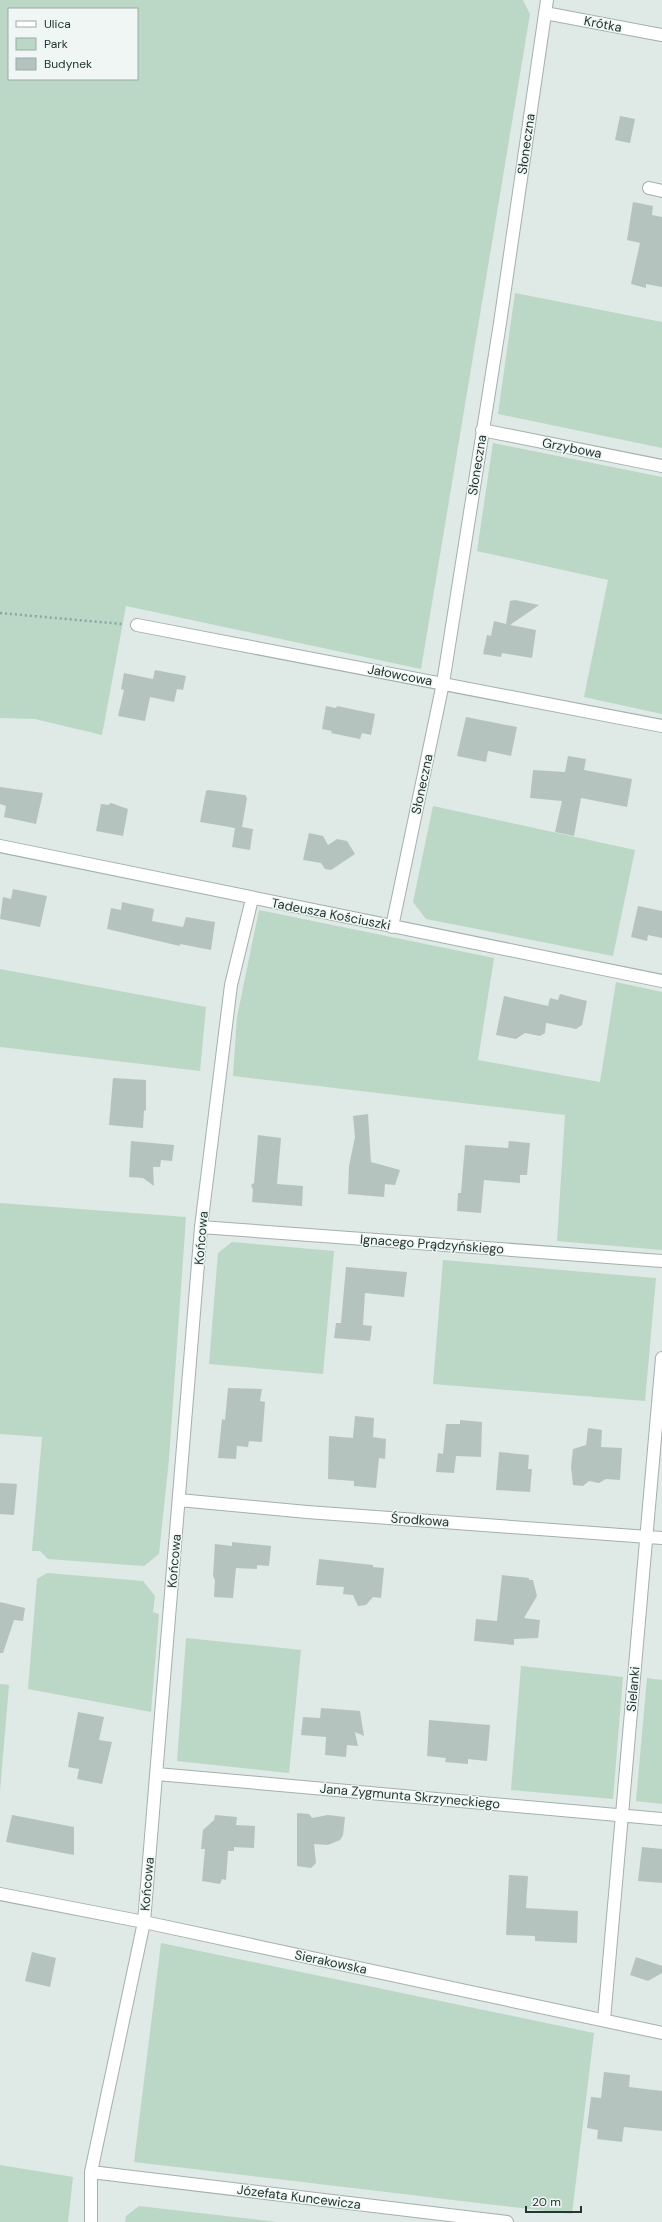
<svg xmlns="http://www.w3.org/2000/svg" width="662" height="2222" viewBox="0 0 662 2222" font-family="'DM Sans',sans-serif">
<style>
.green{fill:#bad8c5;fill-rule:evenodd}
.building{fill:#b5c3bf}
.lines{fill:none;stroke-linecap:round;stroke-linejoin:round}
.minor-casing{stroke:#a3b0ac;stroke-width:14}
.path{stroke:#82a9a2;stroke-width:2.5;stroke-dasharray:2 3;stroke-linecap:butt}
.minor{stroke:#fff;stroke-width:12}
.labels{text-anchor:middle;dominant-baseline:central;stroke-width:3;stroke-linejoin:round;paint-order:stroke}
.street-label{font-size:13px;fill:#223734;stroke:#eff6f3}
</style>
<rect width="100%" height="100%" fill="#dfe9e5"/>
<path class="green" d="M0,0h523l7,14 -109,655 -295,-63 -24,129 -67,-16 -35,-1zM9,9h128v70h-128z
M515,293l147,29v126l-164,-34z
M493,443l169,34v237l-78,-17 24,-117 -131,-29z
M433,806l202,44 -22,106 -187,-37 -13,-17z
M259,910l235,48 -16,102 122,22 16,-100 46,10v258l-105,-9 8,-126 -332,-39 4,-59z
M0,969l206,38 -6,64 -200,-24z
M0,1203l186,14 -17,242 -10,95 -15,12 -96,-7 -8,-8h-8l10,-114 -42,-3z
M232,1242l102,9 -11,123 -114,-10 9,-111z
M443,1260l213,18 -11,123 -212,-17z
M47,1573l96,8 12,15 -2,16 6,2 -8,98 -123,-23 9,-110z
M186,1638l115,12 -12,123 -112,-12z
M521,1666l102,11 -10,122 -102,-9z
M647,1678l15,2v124l-26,-3z
M0,1684l9,1 -9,106z
M161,1943l433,90 -22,181 -438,-52z
M0,2165l73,12 -5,45h-68z
M139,2206l138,16h-152l1,-6z"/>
<path class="building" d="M620,116l15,3 -5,24 -15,-3z
M633,202l20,4 -1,9 10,2v70l-16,-3v4l-15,-4 9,-41 -13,-3z
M515,600l24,5 -29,20 26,5 -4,28 -30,-5 -1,4 -18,-3 4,-19 4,1 3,-15 12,3 4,-23z
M155,670l31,6 -3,14 -6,-1 -3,13 -24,-5 -5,24 -27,-5 6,-26 -3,-1 3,-16 29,6z
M326,706l10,2 1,-2 38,8 -4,21 -9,-2 -2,6 -29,-6 1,-2 -10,-2z
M466,717l51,10 -6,29 -23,-5 -2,11 -29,-6z
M568,756l18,3 -2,11 48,9 -5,28 -46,-9 -7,38 -19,-4 7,-31 -32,-3 3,-28 32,2z
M0,787l43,6 -7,31 -32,-7 2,-11 -6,-2z
M208,790l37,5 2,3 -5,29 11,2 -3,21 -18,-3 3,-19 -35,-6 6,-31z
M111,803l17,6 -5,27 -27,-5 5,-27 7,1z
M309,833l14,3 5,9 9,-6 10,2 8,13 -24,16 -6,-1 -4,-6 -18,-3z
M13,889l34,7 -7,31 -40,-8 3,-22 8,2z
M122,902l32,7 -2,12 31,6 3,-10 29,5 -4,28 -31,-6v2l-73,-17 4,-21 10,2z
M638,906l24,5v27l-14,-3 -1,6 -16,-4z
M560,994l27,7 -5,24 -6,4 -30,-6 -1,10 -5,3 -15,-3 -9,6 -20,-4 8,-39 44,10 2,-8 8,2z
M113,1078l33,2v31l-2,-1 -1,18 -34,-3z
M368,1114l3,48 29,8 -5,15 -10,-1 -1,13 -36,-3 1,-28 6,-29 -2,-21z
M258,1135l23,3 -4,46 26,2 -1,20 -50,-4 1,-12 -2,-5 3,-2z
M131,1141l43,4 -2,16 -11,-1 -1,7h-7l1,19 -11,-8 -14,-1z
M509,1141l21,2 -3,32h-7v8l-36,-3 -3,33 -24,-2 1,-18h3l4,-48 43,3z
M346,1267l61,5 -3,25 -39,-4 -2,32 9,1 -2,15 -36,-3 2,-15h5z
M228,1388l34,1 -2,12 5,1 -3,40 -13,-1 -1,6 -11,-1 -1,13 -18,-1 4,-39 3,1z
M355,1416l19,2 -1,19 13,2 -1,20 -6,-1 -3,30 -22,-2v-5l-26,-2 1,-43 24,2z
M460,1420l22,2 -1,35 -25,-1 -2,17 -18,-1 2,-19 5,1 3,-30h14z
M588,1428l14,2 -1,17 21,1 -2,32 -14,-1 -7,4 -10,-2 -6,5 -10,-1 -2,-18 2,-18 13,-4z
M499,1452l30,3 -1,14h4l-2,23 -34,-2z
M0,1483l17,1 -3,31 -14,-1z
M232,1542l39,4 -2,20 -12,-1v4l-21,-1 -3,30 -19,-1 1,-17 -2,-4 2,-32 17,2z
M319,1559l54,6v2l11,1 -3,30 -8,-1 -7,8 -8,1 -5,-11 -10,-1 1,-7 -28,-2z
M502,1575l27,3v2h4l4,16 -13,22 16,2 -2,18 -24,1v6l-40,-4 2,-22 21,2z
M0,1602l25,6 -2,13 -9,-1 -11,33h-3z
M321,1708l39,3 4,25 -9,-4 3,14 -11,-1 -1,12 -21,-2 1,-18 -25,-2 2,-18 17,1z
M78,1712l26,5 -5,23 13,2 -10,42 -25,-5 2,-10 -11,-2z
M429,1720l61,5 -3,36 -19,-2v5l-23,-2 1,-4 -19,-2z
M297,1813l12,1 3,4 16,-3 17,2 -2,18 -3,5 -12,5 -14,-1 2,19 -5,5 -14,-2z
M12,1815l62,12v28l-68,-13z
M215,1815l22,2 -1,8 19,1 -1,22 -20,-1v4h-6l-2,29 -4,-1 -2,5 -18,-3 3,-32h-4l2,-19 11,-10z
M642,1847l20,2v34l-24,-2z
M509,1875l19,1 -2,32 52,3 -1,32 -42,-2v-5l-29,-1z
M32,1952l24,6 -6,29 -25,-6z
M636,1957l26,9v7l-14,8 -18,-6z
M604,2072l26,3 -1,12 33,4v40l-38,-4 -2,15 -25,-3 1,-9 -11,-2 4,-31 10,1z"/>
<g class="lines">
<defs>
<path id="minor" d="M545,13l117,22
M649,188l13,3
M482,430l180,36
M137,625l525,101
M0,846l662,135
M392,927l51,-244 57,-360 47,-323
M201,1227l461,34
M179,1500l128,12 355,26
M157,1774l505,45
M0,1894l144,28 518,111
M604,2020l58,-662
M91,2172l416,50
M91,2222v-50l53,-250 57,-695 30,-242 21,-86"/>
</defs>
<use href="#minor" class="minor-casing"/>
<path class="path" d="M0,613l122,11"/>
<use href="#minor" class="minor"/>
</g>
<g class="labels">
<g class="street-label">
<text transform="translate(603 24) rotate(11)">Krótka</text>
<text transform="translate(526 144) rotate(-82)">Słoneczna</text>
<text transform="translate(572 448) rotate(11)">Grzybowa</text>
<text transform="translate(477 465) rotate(-81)">Słoneczna</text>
<text transform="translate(400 675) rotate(11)">Jałowcowa</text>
<text transform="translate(422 784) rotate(-78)">Słoneczna</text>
<text transform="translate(331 914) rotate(11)">Tadeusza Kościuszki</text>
<text transform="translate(201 1238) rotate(-85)">Końcowa</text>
<text transform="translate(432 1244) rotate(4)">Ignacego Prądzyńskiego</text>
<text transform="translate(420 1520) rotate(4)">Środkowa</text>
<text transform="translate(174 1561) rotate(-85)">Końcowa</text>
<text transform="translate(633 1689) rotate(-85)">Sielanki</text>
<text transform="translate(410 1796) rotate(5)">Jana Zygmunta Skrzyneckiego</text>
<text transform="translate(147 1884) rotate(-85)">Końcowa</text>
<text transform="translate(331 1962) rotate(12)">Sierakowska</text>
<text transform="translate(299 2197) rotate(7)">Józefata Kuncewicza</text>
</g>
</g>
<rect x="8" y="8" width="130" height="72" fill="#eff6f3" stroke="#9daaa7"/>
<rect x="16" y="21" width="20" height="6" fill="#ffffff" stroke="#9daaa7"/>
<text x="44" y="28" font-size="12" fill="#223734">Ulica</text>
<rect x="16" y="38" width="20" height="12" fill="#bad8c5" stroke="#9daaa7"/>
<text x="44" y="48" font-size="12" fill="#223734">Park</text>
<rect x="16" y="58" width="20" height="12" fill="#b5c3bf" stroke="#9daaa7"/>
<text x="44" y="68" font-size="12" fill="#223734">Budynek</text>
<path d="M526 2206v6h55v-6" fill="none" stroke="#223734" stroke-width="2"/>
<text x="532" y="2206" font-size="12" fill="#223734" stroke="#eff6f3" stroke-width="3" paint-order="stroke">20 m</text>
</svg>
